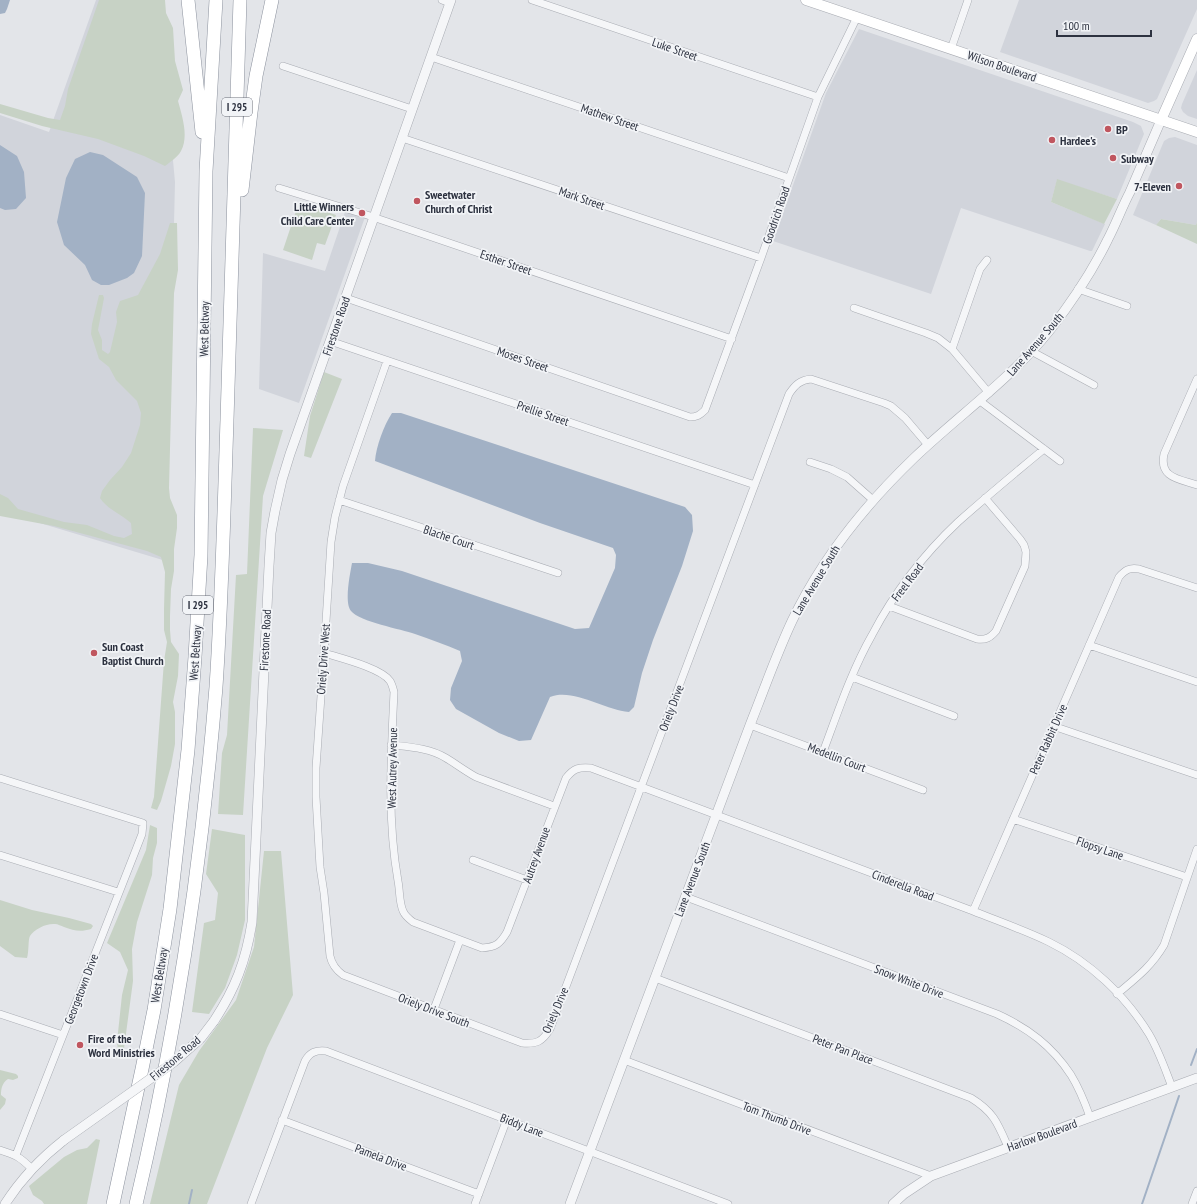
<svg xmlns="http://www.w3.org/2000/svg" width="1197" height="1204" viewBox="0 0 1197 1204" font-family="'PT Sans Narrow',sans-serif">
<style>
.built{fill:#d1d4db}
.green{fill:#c7d2c5}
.water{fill:#a2b1c5}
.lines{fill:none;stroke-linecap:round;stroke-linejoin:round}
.stream{stroke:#a2b1c5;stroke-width:2}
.minor-casing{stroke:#a9acb3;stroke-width:8}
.tertiary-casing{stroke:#a9acb3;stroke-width:10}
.secondary-casing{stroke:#a9acb3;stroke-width:11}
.motorway-casing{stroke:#8c929e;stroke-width:14}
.minor{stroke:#f5f6f8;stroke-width:7}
.tertiary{stroke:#f5f6f8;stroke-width:9}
.secondary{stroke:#fff;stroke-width:10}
.motorway{stroke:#fff;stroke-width:13}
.tertiary-bridge-casing{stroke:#a9acb3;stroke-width:10;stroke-linecap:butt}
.tertiary-bridge{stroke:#f5f6f8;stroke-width:9}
.poi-dot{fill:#c0565f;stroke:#f2f4f7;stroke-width:1.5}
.labels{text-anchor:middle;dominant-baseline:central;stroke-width:3.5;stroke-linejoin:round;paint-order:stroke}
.shield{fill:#f2f4f7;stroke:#686c77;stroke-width:1}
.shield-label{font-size:11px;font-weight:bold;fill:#2d3240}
.street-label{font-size:12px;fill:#2d3240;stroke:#f2f4f7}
.poi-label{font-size:12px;font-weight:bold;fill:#2d3240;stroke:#f2f4f7;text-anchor:start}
</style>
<rect width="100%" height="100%" fill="#e3e5e9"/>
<path class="built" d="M96,0h62l17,182 -9,379 -166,-50v-396l49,17z
M1019,0h178v9l-40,90 -3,2 -6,2 -148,-51z
M859,29l274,93 8,4 3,8 -27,65 -60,-19 -6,22 54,22 -13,27h-2l-129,-43 -30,86 -158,-53 53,-148z
M1197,70v49l-9,-3 -5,-4 -2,-4 1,-4z
M1175,137l22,8v77l-1,3 -35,-6 -5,6 -23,-10 31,-74 5,-3z
M345,212l20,5 -66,186 -40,-14 4,-136 62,18z"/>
<path class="green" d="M99,0h66l1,13 7,15 2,33 8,29 -5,11c4,15 11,35 3,50 -3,6 -11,11 -16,15l-21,-10 -46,-17 -56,-13 -42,-13v-9l48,14 12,2 5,-14 3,-17z
M1057,179l60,20 -13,25 -53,-22z
M299,202l37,13 -11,30 -8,-2 -5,17 -29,-10z
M1161,219l35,6 1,-3v22l-41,-19z
M170,223h7l1,47 -4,23 -5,195 1,10 7,17v13l-3,21v22l-3,18 -1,27v14l1,12 8,12 -1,22 -5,26 2,10v32l-4,22 -10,35 -4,9 -6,-2 3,-11 10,-136 3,-19 -3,-12v-21l1,-37 -4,-15 -14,-6 -67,-18 -26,-7 -54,-10v-22l8,4 10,11 46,13 23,3 27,11 10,2 8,-4 -1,-11c-10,-9 -24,-14 -31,-25l2,-7 8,-11 12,-13 9,-14 9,-28 1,-12 -4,-12 -21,-21 -7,-13 -10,-8 -8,-25 1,-10 7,-29h4l1,3 -6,32 4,10v10l6,4 2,-2 7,-30 -1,-10 4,-11 18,-6 22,-41z
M324,372l18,7 -31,79 -7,-2 6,-40z
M253,428l30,2 -20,66 -20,319 -25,-1 4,-61 5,-18 9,-160 11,-1z
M150,825l7,3v15l-4,15 -1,17 -15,47 -5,27 1,32 -10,75 -4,2 -2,-16 5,-47 6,-25 -8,-18 -13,-9 39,-93z
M212,829l33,6v85l-8,35 -12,33 -16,26 -17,-2 12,-89 11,-3 3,-27 -12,-19z
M264,851h17l12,144 -26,53 -60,156h-57l29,-119 20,-34 37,-51 18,-53z
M0,900l32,10 37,8 22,6 2,2 -2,3c-10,3 -17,2 -27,-2 -3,-1 -6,-3 -9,-3 -8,-1 -21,5 -25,12 -2,3 -1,16 -3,22l-12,-1 -15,-11z
M0,1070l16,4 2,2v2l-5,2 -5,-1c-6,4 -7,10 -7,16l5,4 -1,5 -5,6z
M96,1139l4,1 -13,64h-43l-2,-3 -9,-6 -4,-9 35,-29 13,-7 10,-2z"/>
<path class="water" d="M0,0h10l-3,9 -2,4 -5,1z
M0,145l17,11 7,16 2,26 -10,11 -11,1 -5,-2z
M90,152l13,3 34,22 8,16 -3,63 -8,17 -7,5 -18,7h-8l-9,-5 -7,-15 -21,-20 -7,-23 9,-44 9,-19z
M392,413h9l284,94 7,8 1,16 -11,35 -29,74 -11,33 -8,34 -5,5c-25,-2 -55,-24 -79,-15l-19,43 -12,1 -20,-8 -43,-24 -6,-9 1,-12 11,-27 -2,-10c-14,-6 -30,-12 -45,-17 -14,-5 -55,-12 -64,-23 -7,-8 -1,-37 1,-48h16l34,8 173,58 14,-1 26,-60 1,-13 -3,-7 -73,-25 -165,-62c1,-14 9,-36 17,-48z"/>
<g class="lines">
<path class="stream" d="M1191,1065l6,-16
M189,1204l3,-14
M1142,1204l37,-108"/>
<defs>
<path id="minor" d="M442,0l8,3
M532,0l286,97
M951,49l17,-49
M431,57l358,121
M283,66l129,43
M402,138l359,120
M279,188l88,27 365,124
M1078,289l49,17
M346,298l344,119c7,0 10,-2 15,-7l56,-152 57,-161 39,-80
M854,308l72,25 12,5 14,11 37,44
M330,341l425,144
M952,349l28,-80 7,-9
M1031,351l63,34
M387,361l-44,125 -8,31 -4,25 -7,111 -8,115v29l4,70 4,26 6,63c2,9 6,14 13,19l179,68c15,1 20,-1 28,-14l239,-635c6,-9 11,-14 22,-15l73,24 7,3 14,12 23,27
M1197,379l-33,75c-5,24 15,25 33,31
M980,401l80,60
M810,462l21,7 16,8 26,23
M339,500l219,73
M889,606l88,33c9,1 13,-1 19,-8l29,-65 1,-14 -2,-7 -4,-6 -35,-41
M1089,645l108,37
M324,653c16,5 57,15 66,28 2,3 3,7 4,11 -3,63 -7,127 4,189 2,10 1,21 5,30 2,5 6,8 10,11l69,26c14,-1 18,-4 25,-16l59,-154c8,-10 13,-11 25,-10l382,143c25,10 51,19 76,31 41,20 76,53 100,92 10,17 16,35 23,53
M852,677l102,39
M750,725l173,65
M1053,726l144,49
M391,745c19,2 39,3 55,13 10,6 19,13 30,19l78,29
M823,752c15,-40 28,-80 49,-117 22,-42 52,-81 86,-113 28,-25 57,-49 86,-73
M0,778l143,45 -1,11 -7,18 -119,303
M1013,819l174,58
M0,855l118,37
M473,860l54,20
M686,897l311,117c31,14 55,32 74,61 8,13 14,28 19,42
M973,911l146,-334c6,-7 11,-10 20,-8l58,19
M655,978l316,120c23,14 27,26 37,49
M1117,994c19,-16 34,-27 47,-49l33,-96
M434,1009l26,-69
M0,1014l63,21
M624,1060l307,116
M282,1120l197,74
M0,1150c16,5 20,7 32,19
M251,1204l54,-143c5,-9 11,-11 21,-10l402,153
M475,1204l32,-85
M1192,1204l5,-13"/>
<path id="tertiary" d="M214,1021c21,-32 32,-60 38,-99l17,-356 2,-33 4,-22 7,-31 8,-26 161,-454
M5,1204c16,-25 36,-46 59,-64
M570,1204l180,-479c14,-35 26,-70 42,-104 30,-63 72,-115 122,-163 45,-43 97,-79 136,-128 21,-27 43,-60 58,-91 8,-15 14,-32 22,-47 10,-24 21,-48 31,-72
M893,1204l11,-10 27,-18 266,-98"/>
<path id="secondary" d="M806,0l391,132
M1161,120l36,-81"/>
<path id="motorway" d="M188,0l14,132
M242,190l9,-78 5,-36 16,-76
M113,1204l29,-135 12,-59 16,-101 18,-159 7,-93 6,-102 5,-384 10,-171
M136,1204c40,-169 66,-343 80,-517 6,-89 8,-178 11,-267 5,-140 9,-280 13,-420"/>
</defs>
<use href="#minor" class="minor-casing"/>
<use href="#tertiary" class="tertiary-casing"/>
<use href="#secondary" class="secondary-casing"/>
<use href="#motorway" class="motorway-casing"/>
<use href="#minor" class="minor"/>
<use href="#tertiary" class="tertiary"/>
<use href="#secondary" class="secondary"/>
<use href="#motorway" class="motorway"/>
<defs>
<path id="tertiary-bridge" d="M64,1140l110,-78 27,-24 13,-17"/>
</defs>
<use href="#tertiary-bridge" class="tertiary-bridge-casing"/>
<use href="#tertiary-bridge" class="tertiary-bridge"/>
</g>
<g class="poi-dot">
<circle cx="1108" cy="129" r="4"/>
<circle cx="1052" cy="140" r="4"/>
<circle cx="1113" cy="158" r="4"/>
<circle cx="1179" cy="186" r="4"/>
<circle cx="417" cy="201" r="4"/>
<circle cx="362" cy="213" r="4"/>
<circle cx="94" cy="653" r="4"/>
<circle cx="80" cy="1045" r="4"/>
</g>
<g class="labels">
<g class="shield">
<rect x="222" y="98" width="30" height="18" rx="3"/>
<rect x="183" y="596" width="30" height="18" rx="3"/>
</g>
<g class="shield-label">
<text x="237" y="107">I 295</text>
<text x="198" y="605">I 295</text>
</g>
<g class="street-label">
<text transform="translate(675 49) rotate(19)">Luke Street</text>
<text transform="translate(1002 66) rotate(19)">Wilson Boulevard</text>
<text transform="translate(610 117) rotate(19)">Mathew Street</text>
<text transform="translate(582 198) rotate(19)">Mark Street</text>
<text transform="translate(776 215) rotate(-71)">Goodrich Road</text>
<text transform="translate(506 262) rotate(19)">Esther Street</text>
<text transform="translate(336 326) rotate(-71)">Firestone Road</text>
<text transform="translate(204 329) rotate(-89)">West Beltway</text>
<text transform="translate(1035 344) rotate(-49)">Lane Avenue South</text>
<text transform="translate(523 359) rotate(19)">Moses Street</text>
<text transform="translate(543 413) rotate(19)">Prellie Street</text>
<text transform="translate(449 537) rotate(19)">Blache Court</text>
<text transform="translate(816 580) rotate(-59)">Lane Avenue South</text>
<text transform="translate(907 582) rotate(-53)">Freel Road</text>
<text transform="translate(265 640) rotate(-87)">Firestone Road</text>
<text transform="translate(195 653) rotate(-86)">West Beltway</text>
<text transform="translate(323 659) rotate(-86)">Oriely Drive West</text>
<text transform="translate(671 708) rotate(-69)">Oriely Drive</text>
<text transform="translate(1048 739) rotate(-66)">Peter Rabbit Drive</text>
<text transform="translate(837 757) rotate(21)">Medellin Court</text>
<text transform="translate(392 768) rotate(-89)">West Autrey Avenue</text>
<text transform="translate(1100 848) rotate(19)">Flopsy Lane</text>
<text transform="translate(536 855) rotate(-70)">Autrey Avenue</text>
<text transform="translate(692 879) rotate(-69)">Lane Avenue South</text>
<text transform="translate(903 885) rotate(21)">Cinderella Road</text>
<text transform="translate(159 975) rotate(-81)">West Beltway</text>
<text transform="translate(909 981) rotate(21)">Snow White Drive</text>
<text transform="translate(81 989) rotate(-69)">Georgetown Drive</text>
<text transform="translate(434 1010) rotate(21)">Oriely Drive South</text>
<text transform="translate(555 1010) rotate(-67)">Oriely Drive</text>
<text transform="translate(843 1049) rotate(21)">Peter Pan Place</text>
<text transform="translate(175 1058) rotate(-40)">Firestone Road</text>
<text transform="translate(777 1118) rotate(21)">Tom Thumb Drive</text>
<text transform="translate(522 1125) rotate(21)">Biddy Lane</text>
<text transform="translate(1042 1135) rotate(-20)">Harlow Boulevard</text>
<text transform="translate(381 1157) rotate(21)">Pamela Drive</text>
</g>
<g class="poi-label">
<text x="1116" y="129">BP</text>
<text x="1060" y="140">Hardee's</text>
<text x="1121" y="158">Subway</text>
<text x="1171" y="186" text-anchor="end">7-Eleven</text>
<text x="425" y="194">Sweetwater<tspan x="425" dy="14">Church of Christ</tspan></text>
<text x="354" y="206" text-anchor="end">Little Winners<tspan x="354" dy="14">Child Care Center</tspan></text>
<text x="102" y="646">Sun Coast<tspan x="102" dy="14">Baptist Church</tspan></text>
<text x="88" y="1038">Fire of the<tspan x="88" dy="14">Word Ministries</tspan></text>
</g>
</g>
<path d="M1057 30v6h94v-6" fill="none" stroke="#2d3240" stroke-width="2"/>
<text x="1063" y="30" font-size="12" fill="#2d3240" stroke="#f2f4f7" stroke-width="3" paint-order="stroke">100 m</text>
</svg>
